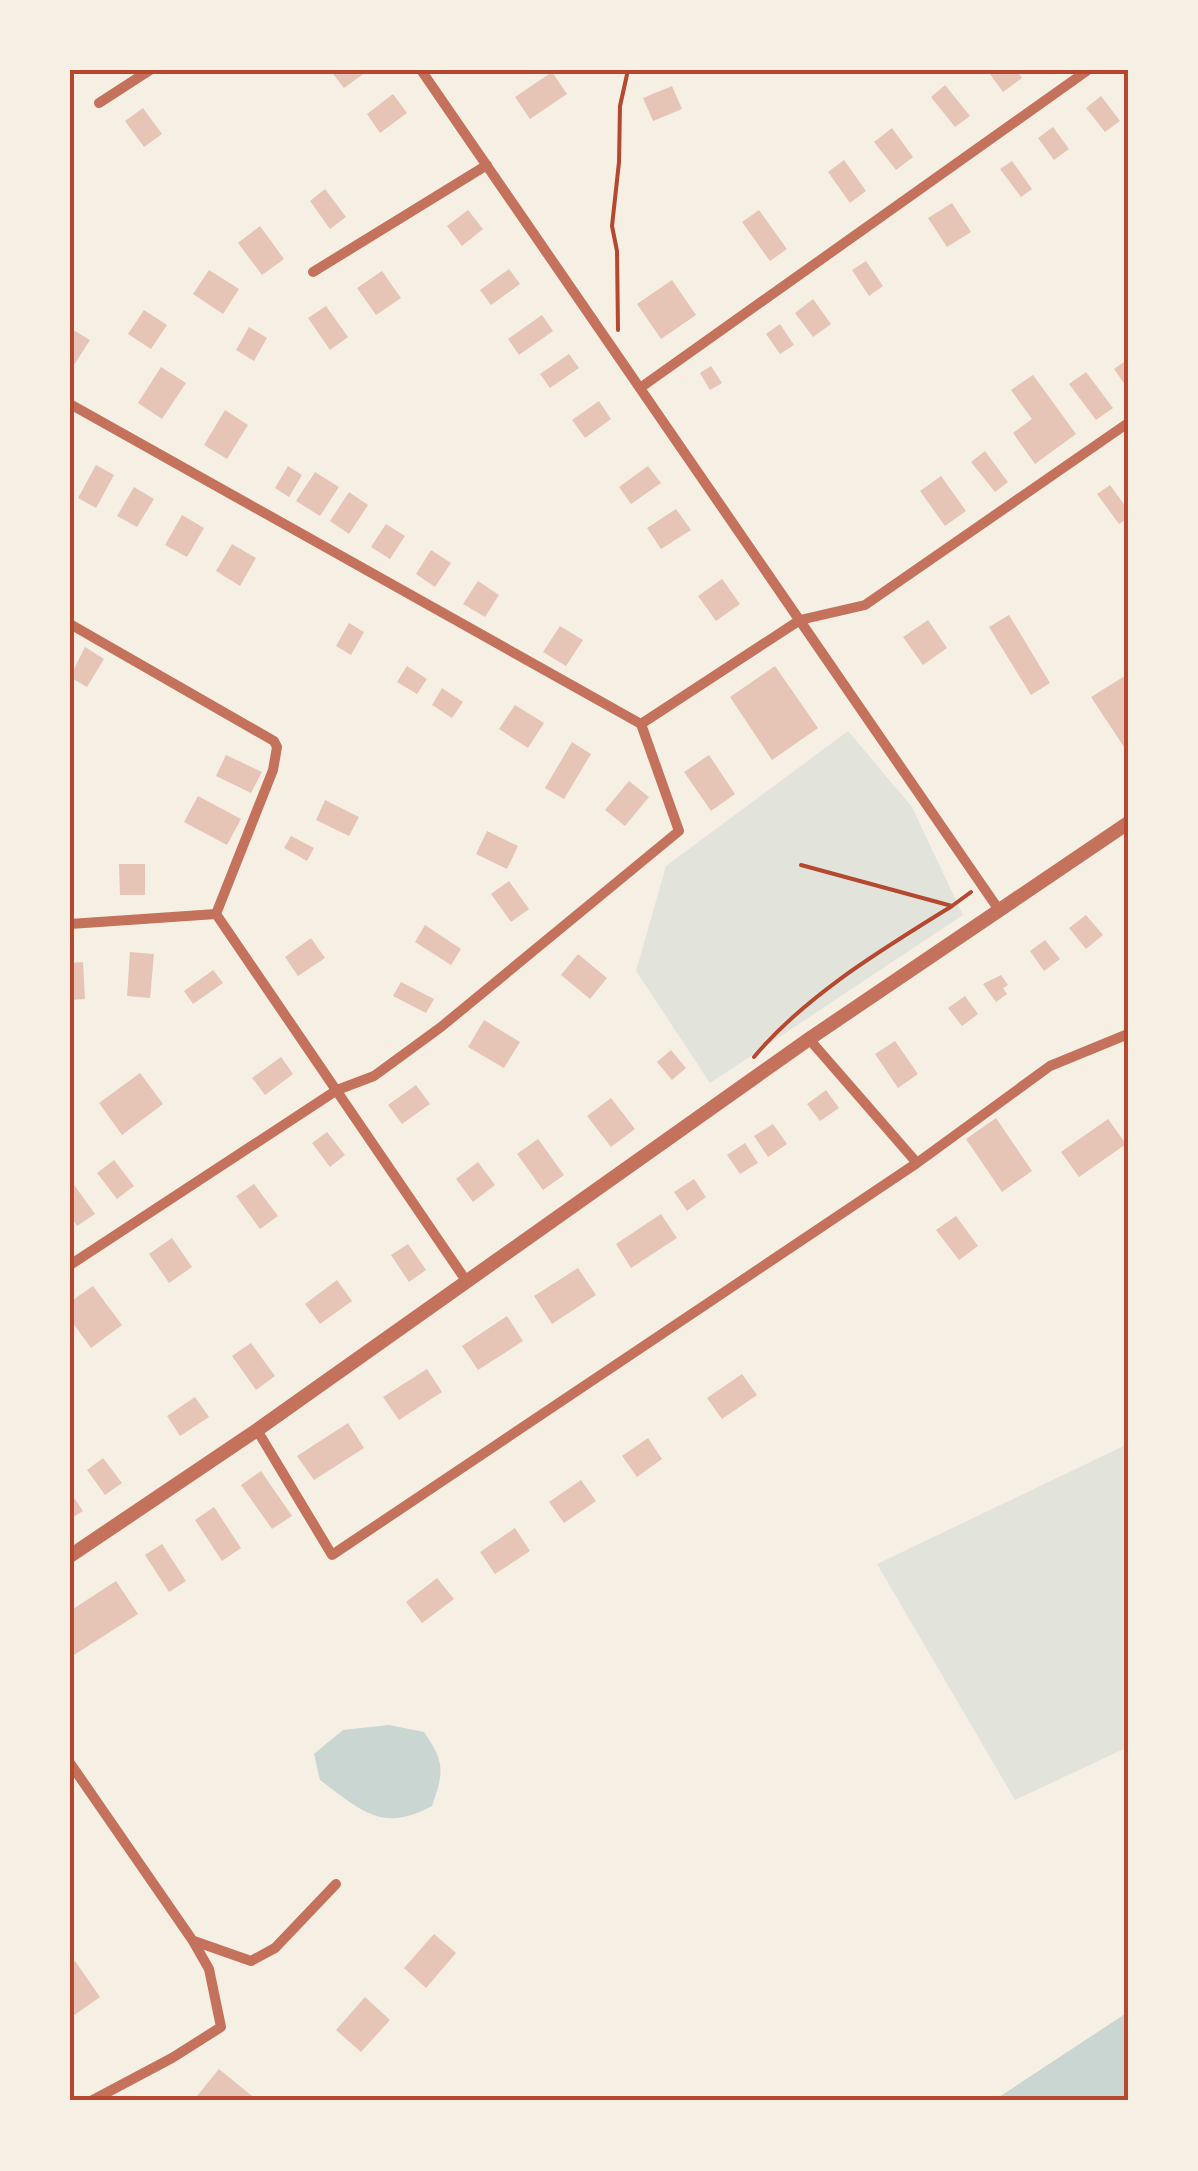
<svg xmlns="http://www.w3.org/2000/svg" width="1198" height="2171" viewBox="0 0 1198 2171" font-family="'Alegreya Sans',sans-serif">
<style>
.green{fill:#e2e4dc}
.water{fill:#c9d6d2}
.building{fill:#e6c5b7}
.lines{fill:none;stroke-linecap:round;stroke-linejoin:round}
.path{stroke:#b5482f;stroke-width:4}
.minor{stroke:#c5725c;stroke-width:10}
.tertiary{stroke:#c5725c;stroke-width:14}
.neatline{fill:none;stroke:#b5482f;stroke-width:4}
</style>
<rect width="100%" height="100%" fill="#f6efe4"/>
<path class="green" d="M848,731l64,76 51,108 -253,168 -74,-112 30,-105z
M1128,1444v303l-113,53 -138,-236z"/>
<path class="water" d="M389,1725l35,7c21,30 20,40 8,74 -50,27 -70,5 -112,-26l-6,-26 29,-24z
M1128,2012v89h-135z"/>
<path class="building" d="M330,70h39l-25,18z
M987,70h29l6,8 -19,14z
M552,72l15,22 -37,25 -15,-22z
M945,85l25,31 -15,11 -24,-30z
M672,86l10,23 -29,12 -10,-23z
M393,94l14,19 -27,20 -13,-19z
M1101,96l19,25 -15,11 -19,-24z
M143,108l19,26 -18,13 -19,-26z
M1053,127l16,22 -15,11 -16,-22z
M892,128l21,29 -17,13 -22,-28z
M844,160l22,31 -16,12 -22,-31z
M1012,161l20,28 -11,8 -21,-28z
M325,189l21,28 -16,12 -20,-28z
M952,203l19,29 -24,15 -19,-29z
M468,210l15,19 -21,17 -15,-20z
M759,210l28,39 -17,12 -28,-39z
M260,226l24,33 -22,16 -24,-32z
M866,261l17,25 -14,10 -17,-26z
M509,269l11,15 -29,21 -11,-15z
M209,270l30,19 -16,25 -30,-20z
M382,271l19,27 -25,17 -19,-27z
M672,280l24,35 -35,24 -24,-35z
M813,299l18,25 -18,13 -18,-24z
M326,306l22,31 -18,13 -22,-32z
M144,310l23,15 -16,24 -23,-15z
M542,315l11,16 -34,24 -11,-16z
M780,324l14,21 -14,9 -14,-20z
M249,327l18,11 -13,23 -18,-11z
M70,328l20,12 -16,25 -4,-3z
M569,354l10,14 -29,20 -10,-14z
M1128,359v30l-14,-20z
M711,366l11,17 -12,7 -10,-17z
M161,367l25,16 -24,36 -24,-16z
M1086,372l27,36 -17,12 -27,-36z
M1033,375l43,59 -41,30 -22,-31 19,-14 -21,-29z
M599,401l12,18 -26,19 -13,-18z
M225,410l23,15 -21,34 -23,-14z
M985,451l23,31 -13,10 -24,-30z
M96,465l18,10 -18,33 -18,-10z
M288,466l14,9 -13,22 -14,-9z
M648,466l13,17 -30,21 -12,-17z
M315,472l24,15 -19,29 -24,-15z
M941,476l25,35 -21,15 -25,-35z
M1110,485l18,25v8l-9,6 -22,-30z
M134,487l20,12 -17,28 -20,-11z
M349,492l19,13 -19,29 -19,-13z
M676,509l15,21 -30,19 -14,-21z
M182,515l22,13 -17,29 -22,-12z
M386,524l19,12 -15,23 -19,-12z
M232,544l24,14 -16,28 -24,-15z
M431,550l20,13 -16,24 -19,-13z
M722,579l18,25 -24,17 -18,-25z
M478,581l21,14 -14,22 -22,-13z
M1009,615l41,68 -19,12 -42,-68z
M928,620l19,28 -24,17 -20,-28z
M349,623l15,9 -13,23 -15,-9z
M560,626l23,14 -17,26 -23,-14z
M85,647l19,12 -17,28 -17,-10z
M407,666l20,13 -10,15 -20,-12z
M775,666l43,62 -46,32 -42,-63z
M1128,674v79l-37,-56z
M442,688l21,14 -11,16 -20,-13z
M515,705l29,18 -16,25 -29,-19z
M572,742l19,12 -27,45 -19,-11z
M226,755l36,17 -11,21 -35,-17z
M709,755l26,39 -24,17 -27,-39z
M629,781l20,16 -24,29 -20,-16z
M198,796l43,23 -14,26 -43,-23z
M325,800l34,17 -10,19 -33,-16z
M487,831l31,15 -11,23 -31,-15z
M291,836l23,12 -7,13 -23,-13z
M119,864h26v31h-25z
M509,881l20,28 -18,13 -20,-28z
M1086,915l17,20 -17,14 -17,-21z
M425,925l36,24 -10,16 -36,-23z
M311,938l14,20 -27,18 -13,-19z
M1045,940l15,19 -16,12 -14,-20z
M130,952l24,2 -4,44 -23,-2z
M578,954l29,24 -17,21 -29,-24z
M83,962l2,37 -15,1v-37z
M213,970l10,13 -30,21 -9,-13z
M1001,975l7,10 -5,3 4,6 -11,8 -13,-18z
M401,982l33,17 -8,14 -33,-17z
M965,996l13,18 -16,12 -14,-18z
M484,1020l36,22 -16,26 -36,-21z
M895,1041l23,33 -20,14 -23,-34z
M671,1050l15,18 -14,12 -15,-18z
M281,1057l12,17 -28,21 -13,-17z
M140,1073l23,31 -41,31 -23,-32z
M416,1085l14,19 -28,20 -14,-19z
M826,1090l13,18 -19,13 -13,-17z
M611,1098l24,31 -24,18 -24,-31z
M996,1118l36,53 -30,21 -36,-53z
M1108,1119l18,25 -47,33 -18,-25z
M773,1124l14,20 -19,13 -14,-21z
M327,1132l18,23 -15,12 -18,-24z
M538,1139l26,36 -21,15 -26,-36z
M745,1143l13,20 -18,11 -13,-19z
M114,1160l20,26 -17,13 -20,-26z
M478,1162l17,23 -22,17 -17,-23z
M694,1179l12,18 -19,14 -13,-19z
M72,1182l23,32 -18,12 -7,-10z
M254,1184l24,32 -18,13 -24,-33z
M661,1214l16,24 -46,30 -15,-24z
M956,1216l22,30 -19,14 -23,-30z
M172,1238l20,29 -23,16 -20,-29z
M408,1244l18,26 -17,12 -18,-27z
M578,1268l18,27 -44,29 -18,-28z
M337,1280l15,21 -32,23 -15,-20z
M93,1286l29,39 -31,23 -21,-29v-17z
M507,1316l16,25 -45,29 -16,-24z
M251,1343l24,33 -19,14 -24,-34z
M427,1369l15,23 -43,28 -16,-23z
M742,1374l15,21 -35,24 -15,-21z
M195,1397l14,20 -29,19 -13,-20z
M348,1423l16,25 -50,32 -17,-24z
M648,1438l14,21 -25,18 -15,-21z
M103,1458l19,25 -17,12 -18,-25z
M261,1471l31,45 -20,13 -31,-44z
M581,1480l15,21 -32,22 -15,-21z
M70,1492l13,19 -13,8z
M214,1507l27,41 -19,13 -27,-41z
M515,1528l15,23 -35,23 -15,-22z
M162,1544l24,37 -17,11 -24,-37z
M437,1578l17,21 -32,24 -16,-21z
M116,1581l22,33 -64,41 -4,-6v-38z
M434,1934l22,19 -30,35 -22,-20z
M75,1961l25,36 -30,21v-54z
M365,1997l25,23 -29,32 -25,-22z
M219,2069l39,32h-65z"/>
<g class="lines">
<path class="path" d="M618,330l-1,-79 -5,-25 7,-64 1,-56 8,-36
M801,865l151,41 19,-14
M754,1057c53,-63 129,-108 198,-151"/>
<path class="minor" d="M421,70l578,840
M99,103l51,-33
M313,272l174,-107
M640,388l448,-318
M70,404l571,320
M70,624l204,117 3,6 -4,23 -57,144 251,368
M70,924l146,-10
M809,1039l108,124
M70,1265l267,-175 37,-14 67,-49 238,-196 -38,-107 159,-104 65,-15 263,-182
M257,1430l75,125 585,-392 133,-97 78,-32
M70,1763l123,178 16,28 12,58 -49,31 -81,43
M194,1941l57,20 24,-13 61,-64"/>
<path class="tertiary" d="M70,1556l187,-126 552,-391 319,-216"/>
</g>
<rect width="1198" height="2171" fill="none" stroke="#f6efe4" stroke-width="145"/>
<rect x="72" y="72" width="1054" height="2026" class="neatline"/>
</svg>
